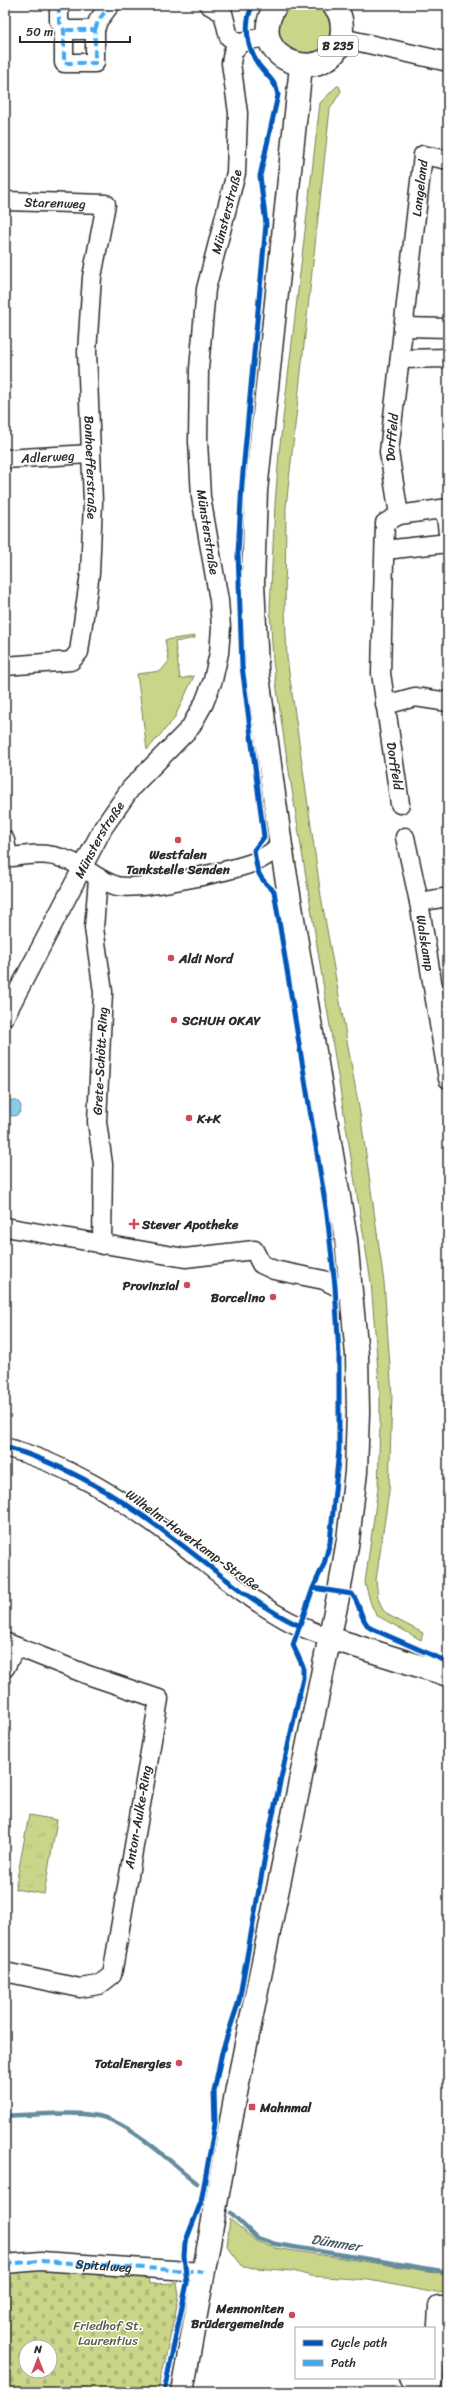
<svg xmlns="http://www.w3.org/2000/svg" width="453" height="2397" viewBox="0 0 453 2397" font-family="Sriracha,sans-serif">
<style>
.grass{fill:#cbd589;stroke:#7b805a}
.cemetery{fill:url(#cemetery-stones);stroke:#7b805a;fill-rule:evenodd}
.park{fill:url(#park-tufts);stroke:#7b805a}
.water{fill:#89ccea;stroke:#638c9e}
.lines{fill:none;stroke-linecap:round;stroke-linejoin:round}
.stream{stroke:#638c9e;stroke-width:4.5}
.minor-casing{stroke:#2b2b2b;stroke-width:21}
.major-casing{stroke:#2b2b2b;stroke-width:25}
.minor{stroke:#fff;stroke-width:18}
.major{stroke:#fff;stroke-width:22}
.quiet{stroke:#3fa9f5;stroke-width:4;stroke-dasharray:8 4;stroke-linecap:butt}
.cycleway-casing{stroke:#fff;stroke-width:8}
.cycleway{stroke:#0057b8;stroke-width:5}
.poi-dot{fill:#d1495b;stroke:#fff;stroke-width:1.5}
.labels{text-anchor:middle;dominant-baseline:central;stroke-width:3;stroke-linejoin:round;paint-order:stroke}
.shield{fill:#fff;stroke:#6b6b6b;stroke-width:1}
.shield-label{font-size:12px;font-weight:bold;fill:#2b2b2b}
.street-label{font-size:13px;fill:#2b2b2b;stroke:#fff}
.poi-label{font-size:13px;font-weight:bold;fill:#2b2b2b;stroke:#fff;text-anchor:start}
.park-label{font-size:13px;fill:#5b5e47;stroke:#fff}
.water-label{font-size:14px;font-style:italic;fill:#475b64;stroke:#fff}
</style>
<defs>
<pattern id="cemetery-stones" width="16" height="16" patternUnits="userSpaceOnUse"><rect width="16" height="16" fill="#cbd589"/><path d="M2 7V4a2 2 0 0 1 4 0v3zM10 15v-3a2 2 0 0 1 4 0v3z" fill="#aeb776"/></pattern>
<pattern id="park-tufts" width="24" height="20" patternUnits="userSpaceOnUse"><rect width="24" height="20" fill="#cbd589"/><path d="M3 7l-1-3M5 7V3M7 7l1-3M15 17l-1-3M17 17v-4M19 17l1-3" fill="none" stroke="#aeb776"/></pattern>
</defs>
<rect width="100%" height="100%" fill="#fff"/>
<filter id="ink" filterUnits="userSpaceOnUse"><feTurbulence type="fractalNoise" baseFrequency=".025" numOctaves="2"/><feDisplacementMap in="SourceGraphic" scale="8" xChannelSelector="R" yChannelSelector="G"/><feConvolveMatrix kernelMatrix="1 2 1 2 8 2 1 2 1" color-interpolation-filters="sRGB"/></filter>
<g filter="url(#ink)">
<path class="grass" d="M289,5c9,0 23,-3 31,0 21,7 13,46 -6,50 -6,2 -16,-1 -22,-2l-14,-16 1,-22z
M337,86h2l2,5 -11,18 -44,398 -1,103 2,48 34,238 40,223 23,163 8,113 -3,96 -13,89 2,18 5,12 7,6 33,17 -2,7 -45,-25 -5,-11 -6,-21 13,-95 2,-65v-28l-9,-113 -87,-542 -11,-79 -3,-53 5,-104 4,-51 41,-350z
M195,636v2l-20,4 5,37 14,-3 -20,43 -27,31 -10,-76 24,-3 8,-10 -4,-21z
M230,2219l26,22 19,7 173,26v18l-12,1 -67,-13 -58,-4 -18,-5 -50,-4 -16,-21z"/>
<path class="cemetery" d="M47,2268l101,7 1,9 28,-1 2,13 -21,96h-153v-121zM26,2347h24v24h-24z"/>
<path class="park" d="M29,1815l28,5 -13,74 -29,-5z"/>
<path class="water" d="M5 1108a8 8 0 1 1 16 0a8 8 0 1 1-16 0Z"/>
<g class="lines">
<path class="stream" d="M5,2116c27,-1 82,-7 106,4 33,15 58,41 86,63
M231,2213l26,25 18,6 173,28"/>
<defs>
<g id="minor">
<path d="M59,5v16l5,9v33h31v-33h-31"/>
<path d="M95,30l3,-9 12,-16"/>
<path d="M342,38l106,24"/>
<path d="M239,44l10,-4 19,-3"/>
<path id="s1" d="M5,201l101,3 -14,73 -5,75 6,150 -3,71 -11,79 -8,9 -66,5"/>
<path d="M403,327l45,1"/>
<path d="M400,359l48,-1"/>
<path id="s2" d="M5,459l85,-5"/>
<path d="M445,509l3,24"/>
<path d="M399,515l49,-7"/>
<path d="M385,550l63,-7"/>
<path d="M385,705l30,-8 33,5"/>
<path id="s3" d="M400,804l-19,-131 4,-150 14,-8 -10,-63 34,-297 25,5"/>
<path id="s4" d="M405,837l14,65 29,177"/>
<path d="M5,840l3,17"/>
<path d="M5,858c31,-5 49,-7 77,9 11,7 21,15 35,19 24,5 113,-15 138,-24 9,-4 18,-11 26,-16"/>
<path d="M98,879l-4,49 9,64 -6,130 6,42 -1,81"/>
<path d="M419,902l29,-5"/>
<path id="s5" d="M5,1016l98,-188 28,-40 59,-60 14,-25 9,-23 6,-27 2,-25 -2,-28 -18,-103 -3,-56 1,-72 7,-80 30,-116 2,-60 -7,-50 2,-11 6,-8 -10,-7 -6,-24 -14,-8"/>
<path d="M5,1227l180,31 69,-8 7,14 13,6 50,10 27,14"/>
<path d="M5,1447c61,17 114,50 165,88 38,29 73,61 115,84 14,8 30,13 45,19"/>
<path d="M5,1642l83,33 71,24 -47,276 -13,10 -19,3 -75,-16"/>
<path d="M5,1668l10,-20"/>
<path d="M5,2264l36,-3 162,11"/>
<path d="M408,2378l3,5 9,5 10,-3 4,-4 4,-75h10"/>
</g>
<path id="major" d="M276,5c-38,59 64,86 66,25 0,-8 -2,-19 -9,-25
M330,1638l118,37
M182,2392l55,-304 102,-496 9,-52 8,-68 2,-60 -1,-57 -11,-116 -65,-393 -24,-177 -4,-86 3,-92 45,-425"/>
</defs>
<use href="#minor" class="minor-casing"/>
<use href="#major" class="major-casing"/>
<use href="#minor" class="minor"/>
<use href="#major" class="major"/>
<g class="quiet">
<path d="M59,5v16l5,9v33h31v-33h-31"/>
<path d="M95,30l3,-9 12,-16"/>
<path id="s6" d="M5,2264l36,-3 162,11"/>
</g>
<defs>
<path id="cycleway" d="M5,1447c61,17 115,50 165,89 42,31 82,68 130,90
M313,1588l39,6c9,11 7,24 18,34l78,34
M164,2392l23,-109 -3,-27 1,-13 16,-41 14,-78 -1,-33 8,-39 17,-51 31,-173 33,-150v-11l-10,-22 20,-57 11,-24 6,-22 9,-92v-95l-4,-69 -8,-72 -53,-323c-17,-14 -17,-20 -20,-41l10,-13 -22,-171 -4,-113 4,-70 24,-259 -6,-48 18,-81c-2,-14 -12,-20 -20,-31 -11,-16 -15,-42 -5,-59"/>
</defs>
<use href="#cycleway" class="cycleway-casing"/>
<use href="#cycleway" class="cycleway"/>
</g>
</g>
<g class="poi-dot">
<circle cx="178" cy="840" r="4"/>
<circle cx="171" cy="958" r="4"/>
<circle cx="174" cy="1020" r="4"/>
<circle cx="189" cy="1118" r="4"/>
<path d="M132 1218h4v4h4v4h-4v4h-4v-4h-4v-4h4z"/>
<circle cx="187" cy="1285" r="4"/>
<circle cx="273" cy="1297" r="4"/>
<circle cx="179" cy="2063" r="4"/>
<rect x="248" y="2103" width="8" height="8" rx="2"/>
<circle cx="292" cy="2315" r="4"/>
</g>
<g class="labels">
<rect class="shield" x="318" y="36" width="40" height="20" rx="3"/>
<g class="shield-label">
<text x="338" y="46">B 235</text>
</g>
<g class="street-label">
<text stroke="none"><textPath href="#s3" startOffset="628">Langeland</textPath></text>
<text stroke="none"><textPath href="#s1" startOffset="50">Starenweg</textPath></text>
<text stroke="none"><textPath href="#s5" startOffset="872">Münsterstraße</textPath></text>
<text stroke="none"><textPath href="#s3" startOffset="377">Dorffeld</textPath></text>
<text stroke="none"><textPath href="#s2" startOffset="43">Adlerweg</textPath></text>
<text stroke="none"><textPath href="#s1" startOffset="366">Bonhoefferstraße</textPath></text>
<text transform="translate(208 532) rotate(81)">Münsterstraße</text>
<text transform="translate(395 766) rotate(81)">Dorffeld</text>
<text stroke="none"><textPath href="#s5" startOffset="200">Münsterstraße</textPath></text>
<text stroke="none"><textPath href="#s4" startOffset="108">Walskamp</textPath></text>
<text transform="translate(100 1061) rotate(-87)">Grete-Schött-Ring</text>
<text transform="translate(193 1540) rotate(36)">Wilhelm-Haverkamp-Straße</text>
<text transform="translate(138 1817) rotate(-80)">Anton-Aulke-Ring</text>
<text stroke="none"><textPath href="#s6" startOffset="99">Spitalweg</textPath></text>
</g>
<g class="poi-label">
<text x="178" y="854" text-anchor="middle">Westfalen<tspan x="178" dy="15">Tankstelle Senden</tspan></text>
<text x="179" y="958">Aldi Nord</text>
<text x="182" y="1020">SCHUH OKAY</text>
<text x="197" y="1118">K+K</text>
<text x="142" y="1224">Stever Apotheke</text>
<text x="179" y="1285" text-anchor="end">Provinzial</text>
<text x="265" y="1297" text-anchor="end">Borcelino</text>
<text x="171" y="2063" text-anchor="end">TotalEnergies</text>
<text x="260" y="2107">Mahnmal</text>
<text x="284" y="2308" text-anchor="end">Mennoniten<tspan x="284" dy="15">Brüdergemeinde</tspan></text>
</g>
<g class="park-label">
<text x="108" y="2325">Friedhof St.<tspan x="108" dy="15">Laurentius</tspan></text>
</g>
<g class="water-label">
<text transform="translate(336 2243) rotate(9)">Dümmer</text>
</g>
</g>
<rect width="453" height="2397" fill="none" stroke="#fff" stroke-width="20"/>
<rect x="10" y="10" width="433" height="2377" fill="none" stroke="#2b2b2b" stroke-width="1.5" filter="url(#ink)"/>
<rect x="295" y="2327" width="140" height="52" fill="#ffffff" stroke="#aaaaaa"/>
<rect x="303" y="2340" width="20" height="6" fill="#0057b8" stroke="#aaaaaa"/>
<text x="331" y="2347" font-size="12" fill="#2b2b2b">Cycle path</text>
<rect x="303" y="2360" width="20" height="6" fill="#3fa9f5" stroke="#aaaaaa"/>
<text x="331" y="2367" font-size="12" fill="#2b2b2b">Path</text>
<g transform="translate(38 2359)"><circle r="19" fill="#ffffff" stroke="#aaaaaa"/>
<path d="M0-3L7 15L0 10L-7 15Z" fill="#d1495b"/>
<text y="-6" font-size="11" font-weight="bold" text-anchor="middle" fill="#2b2b2b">N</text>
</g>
<path d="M20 36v6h110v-6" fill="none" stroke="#2b2b2b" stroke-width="2"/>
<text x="26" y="36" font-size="12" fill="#2b2b2b" stroke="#ffffff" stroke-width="3" paint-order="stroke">50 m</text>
</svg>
